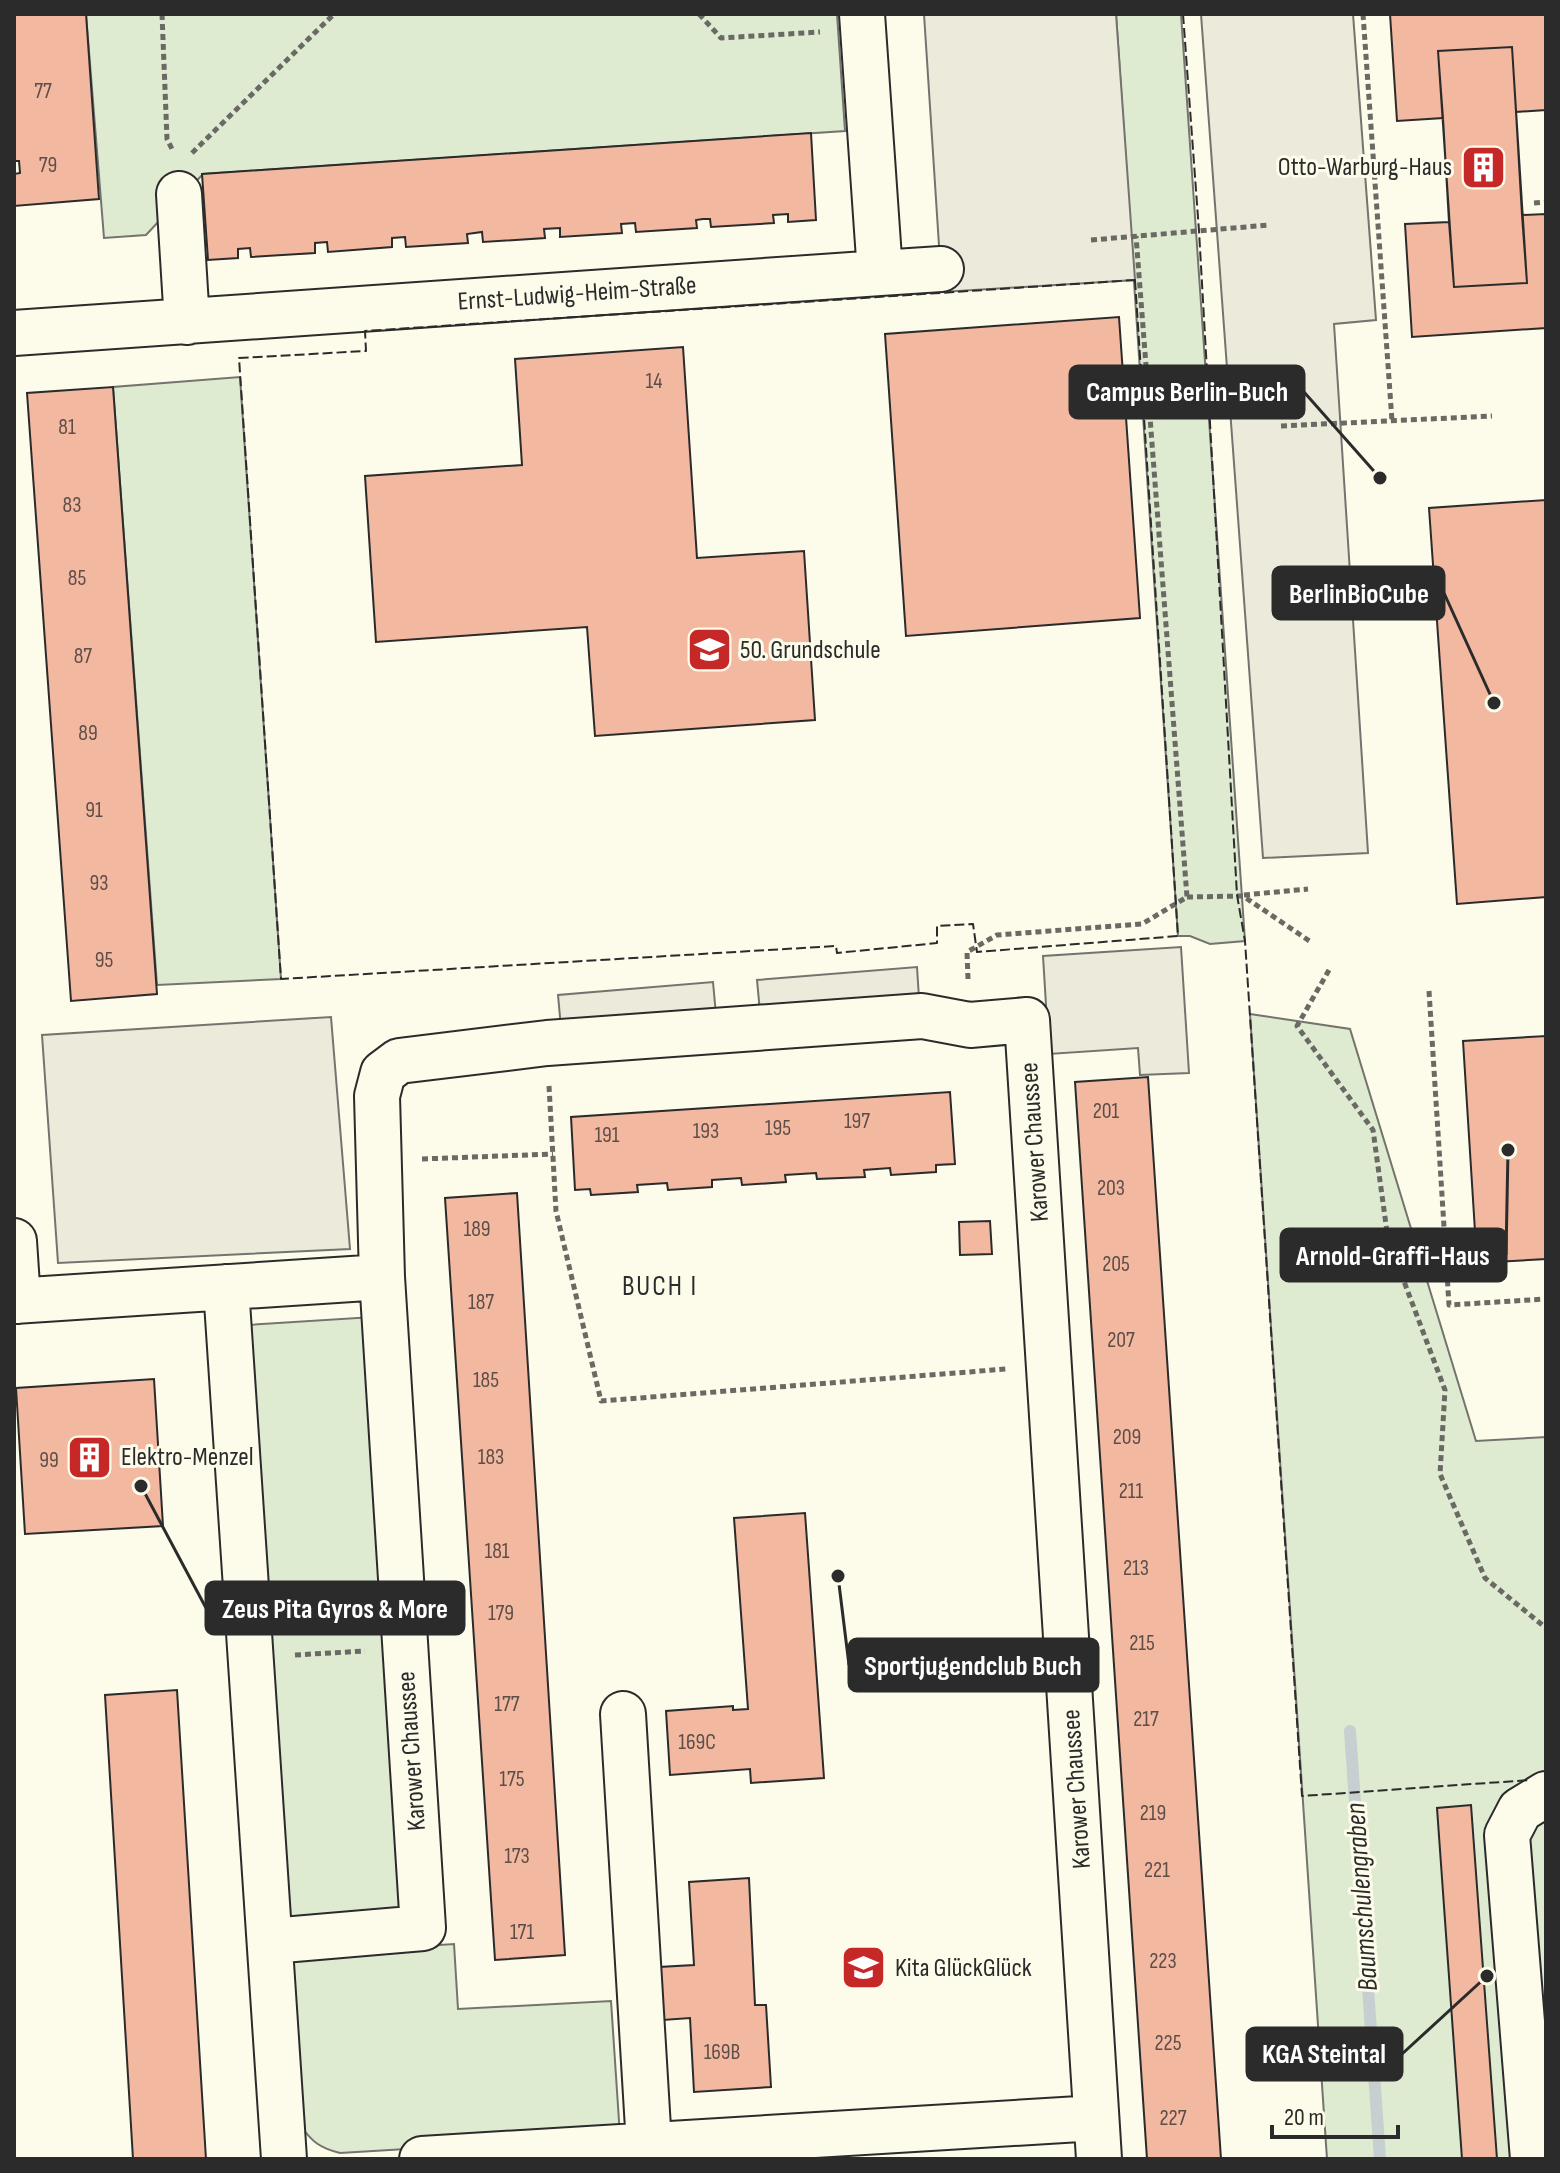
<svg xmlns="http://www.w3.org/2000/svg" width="1560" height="2173" viewBox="0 0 1560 2173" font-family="'Sofia Sans Condensed',sans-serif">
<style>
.green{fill:#deebd1;stroke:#74746e;stroke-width:2}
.parking{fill:#eceadb;stroke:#74746e;stroke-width:2}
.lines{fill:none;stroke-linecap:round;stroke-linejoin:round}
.stream{stroke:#c7d0d0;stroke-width:12}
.building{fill:#f2b8a0;stroke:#2b2b2b;stroke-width:2}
.minor-casing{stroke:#2b2b2b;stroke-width:48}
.path{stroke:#6a6964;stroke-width:5;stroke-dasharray:6 4;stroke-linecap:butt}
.minor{stroke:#fdfbea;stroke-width:44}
.fence{stroke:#2b2b2b;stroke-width:2;stroke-dasharray:10 4;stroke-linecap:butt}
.labels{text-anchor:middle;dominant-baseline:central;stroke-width:6;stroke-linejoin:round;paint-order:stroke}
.number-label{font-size:22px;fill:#5d4e48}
.poi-label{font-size:26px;fill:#2b2b2b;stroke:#fdfbea;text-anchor:start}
.street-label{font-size:26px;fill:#2b2b2b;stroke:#fdfbea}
.neighbourhood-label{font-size:28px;letter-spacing:2px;fill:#2b2b2b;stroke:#fdfbea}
.water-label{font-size:28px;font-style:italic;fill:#2b2b2b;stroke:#fdfbea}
.leader{fill:none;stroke:#2b2b2b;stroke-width:3}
.callout-dot{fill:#2b2b2b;stroke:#fdfbea;stroke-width:3}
.callout{fill:#2b2b2b;stroke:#2b2b2b;stroke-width:3}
.callout-label{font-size:28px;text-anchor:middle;font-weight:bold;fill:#fff}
</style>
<rect width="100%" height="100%" fill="#fdfbea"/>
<path class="green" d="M86,14h751l8,117 -642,43 -57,61 -42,3z
M1116,14h65l64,927 -35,3 -20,-8h-12z
M240,377l41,602 -124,6 -44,-598z
M1250,1014l100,15 126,412 70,-4v722h-219z
M373,1317l36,599 -126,8 -36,-599z
M454,1944l4,65 153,-8 9,135 -280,17c-20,-5 -28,-11 -40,-28l-14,-170z"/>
<path class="parking" d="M924,14h192l19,266 -193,12z
M1201,14h152l23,306 -42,4 34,529 -105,5z
M1181,947l8,126 -49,2 -2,-27 -89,6 -6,-98z
M917,967l2,31 -159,14 -3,-32z
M713,982l3,33 -155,13 -3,-33z
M331,1017l19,232 -292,14 -16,-228z"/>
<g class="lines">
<path class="stream" d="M1350,1731l30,428"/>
</g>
<path class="building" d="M14,14h72l13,185 -85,7v-32l6,-1 -1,-12h-5z
M1390,14h156v96l-30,2 6,103 24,-1v114l-134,9 -7,-113 44,-2 -6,-104 -46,3z
M1390,14h156v96l-30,2 -4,-65 -74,4 5,67 -46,3z
M1512,47l15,236 -73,4 -16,-236z
M811,133l5,87 -28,2v-8l-15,1 1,8 -63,4 -1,-8h-7l-7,1 1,8 -61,4 -1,-9 -14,1 1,9 -62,4v-9l-16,1 1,9 -62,4 -1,-10 -15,2 1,9 -62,4 -1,-10 -13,1v9l-64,5 -1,-10 -12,1v10l-64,4 -1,-9 -12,1v9l-30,2 -6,-86z
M1546,214v114l-134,9 -7,-113 44,-2 5,65 73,-4 -5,-68z
M1119,317l21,301 -234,18 -21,-302z
M683,347l14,211 107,-7 11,169 -220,16 -8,-109 -211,15 -11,-166 157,-11 -7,-106z
M113,387l44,607 -86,7 -44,-608z
M1546,500v397l-89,7 -28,-396z
M1546,1036v223l-69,4 -14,-222z
M1148,1077l73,1082h-74l-72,-1077z
M950,1092l5,72 -19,1v7l-45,3 -1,-7 -26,2 1,7 -48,2 -1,-6 -31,2 1,7 -44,3 -1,-7 -29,2v7l-44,3 -1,-7 -30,2 1,7 -47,3 -1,-6 -15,1 -4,-73z
M517,1193l48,762 -70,5 -50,-762z
M990,1221l2,33 -32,1 -1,-33z
M154,1379l9,147 -138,8 -9,-146z
M805,1513l19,265 -73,5 -1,-14 -80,6 -4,-64 67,-5v4l15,-1 -14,-191z
M177,1690l29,469h-73l-28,-464z
M1471,1805l26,354h-35l-25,-351z
M749,1878l6,127h11l5,82 -77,5 -4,-74 -27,2 -4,-53 35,-2 -5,-83z"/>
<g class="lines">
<defs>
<path id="minor" d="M179,194l8,128
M880,273l61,-4
M14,333l866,-60 -18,-259
M14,1241l4,60
M226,1287l58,872
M14,1301l368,-24
M623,1714l26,431
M271,1941l152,-13 -41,-651 -5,-181 6,-23 16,-12 148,-18 375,-27 48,9 57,-5 72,1139
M422,2159l674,-41
M1533,2159l-26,-324 13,-25 26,-16"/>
</defs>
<use href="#minor" class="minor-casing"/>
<path class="path" d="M162,14l5,125 6,12
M699,14l22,24 99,-6
M1363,14l29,407
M192,153l142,-139
M1534,203l12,-1
M1091,240l178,-15
M1281,426l211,-10
M1244,895l64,-6
M1187,897l56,-1 68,46
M1329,970l-32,56 76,104 15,109 57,151 -5,84 45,104 61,50
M968,979l-1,-27 30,-17 145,-11 45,-27 -51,-661
M1429,991l20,314 97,-6
M549,1086l7,125 45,190 405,-32
M422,1159l131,-5
M295,1655l70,-4"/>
<use href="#minor" class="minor"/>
<path class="fence" d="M1183,14l16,217 38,664 8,46 57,855 228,-16
M1135,280l43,656 -201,16 -4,-28 -36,2v17l-100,10 -1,-7 -555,33 -42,-621 127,-7 -1,-20z"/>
</g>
<defs>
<symbol id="building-square" viewBox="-11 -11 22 22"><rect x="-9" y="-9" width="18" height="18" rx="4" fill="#c62828" stroke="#fdfbea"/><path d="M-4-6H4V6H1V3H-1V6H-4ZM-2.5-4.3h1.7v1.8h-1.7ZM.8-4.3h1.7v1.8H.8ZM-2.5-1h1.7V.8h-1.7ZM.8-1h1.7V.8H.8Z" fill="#fff"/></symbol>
<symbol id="school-square" viewBox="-11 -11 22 22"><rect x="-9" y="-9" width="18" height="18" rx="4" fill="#c62828" stroke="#fdfbea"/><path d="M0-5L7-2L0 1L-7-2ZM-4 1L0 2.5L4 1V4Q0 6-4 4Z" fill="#fff"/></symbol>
</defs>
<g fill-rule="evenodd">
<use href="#building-square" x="1458" y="142" width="51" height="51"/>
<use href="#school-square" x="684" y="624" width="51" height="51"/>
<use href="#building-square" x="64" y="1432" width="51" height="51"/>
<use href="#school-square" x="838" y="1942" width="51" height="51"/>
</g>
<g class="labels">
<g class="number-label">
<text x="43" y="91">77</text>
<text x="48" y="165">79</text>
<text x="654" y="381">14</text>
<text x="67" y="427">81</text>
<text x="72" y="505">83</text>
<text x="77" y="578">85</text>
<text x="83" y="656">87</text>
<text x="88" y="733">89</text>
<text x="94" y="810">91</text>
<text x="99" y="883">93</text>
<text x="104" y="960">95</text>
<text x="1106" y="1111">201</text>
<text x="857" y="1121">197</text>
<text x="778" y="1128">195</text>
<text x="706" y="1131">193</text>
<text x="607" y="1135">191</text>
<text x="1111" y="1188">203</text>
<text x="477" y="1229">189</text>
<text x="1116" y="1264">205</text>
<text x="481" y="1302">187</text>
<text x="1121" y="1340">207</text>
<text x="486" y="1380">185</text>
<text x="1127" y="1437">209</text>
<text x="491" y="1457">183</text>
<text x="49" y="1460">99</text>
<text x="1131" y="1491">211</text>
<text x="497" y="1551">181</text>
<text x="1136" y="1568">213</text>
<text x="501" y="1613">179</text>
<text x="1142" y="1643">215</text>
<text x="507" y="1704">177</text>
<text x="1146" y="1719">217</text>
<text x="697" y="1742">169C</text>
<text x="512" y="1779">175</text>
<text x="1153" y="1813">219</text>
<text x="517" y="1856">173</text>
<text x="1157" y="1870">221</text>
<text x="522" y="1932">171</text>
<text x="1163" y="1961">223</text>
<text x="1168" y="2043">225</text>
<text x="722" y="2052">169B</text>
<text x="1173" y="2118">227</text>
</g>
<g class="poi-label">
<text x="1452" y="167" text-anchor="end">Otto-Warburg-Haus</text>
<text x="740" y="650">50. Grundschule</text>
<text x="121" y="1457">Elektro-Menzel</text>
<text x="895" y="1968">Kita GlückGlück</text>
</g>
<g class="street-label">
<text transform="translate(577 294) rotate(-4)">Ernst-Ludwig-Heim-Straße</text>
<text transform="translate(1035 1142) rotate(-94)">Karower Chaussee</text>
<text transform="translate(412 1751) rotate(-94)">Karower Chaussee</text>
<text transform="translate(1077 1789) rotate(-94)">Karower Chaussee</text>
</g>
<g class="neighbourhood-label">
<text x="660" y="1286">BUCH I</text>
</g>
<g class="water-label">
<text transform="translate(1362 1897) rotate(-94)">Baumschulengraben</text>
</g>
</g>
<path class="leader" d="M1380 478L1304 392M1494 703L1444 593M1508 1150L1506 1255M141 1486L206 1608M838 1576L849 1665M1487 1976L1402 2054"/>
<g class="callout-dot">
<circle cx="1380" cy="478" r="8"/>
<circle cx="1494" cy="703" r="8"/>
<circle cx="1508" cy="1150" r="8"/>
<circle cx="141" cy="1486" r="8"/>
<circle cx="838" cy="1576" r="8"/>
<circle cx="1487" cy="1976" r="8"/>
</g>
<g class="callout">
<rect x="1070" y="366" width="234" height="52" rx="8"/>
<rect x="1273" y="567" width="171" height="52" rx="8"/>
<rect x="1281" y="1229" width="225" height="52" rx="8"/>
<rect x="206" y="1582" width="258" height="52" rx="8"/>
<rect x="849" y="1639" width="249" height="52" rx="8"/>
<rect x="1247" y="2028" width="155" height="52" rx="8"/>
</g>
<g class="callout-label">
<text x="1187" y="401">Campus Berlin-Buch</text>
<text x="1359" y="603">BerlinBioCube</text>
<text x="1393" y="1265">Arnold-Graffi-Haus</text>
<text x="335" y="1618">Zeus Pita Gyros &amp; More</text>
<text x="973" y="1675">Sportjugendclub Buch</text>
<text x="1324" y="2063">KGA Steintal</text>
</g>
<rect width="1560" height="2173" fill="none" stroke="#2b2b2b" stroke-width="32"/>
<path d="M1272 2125v12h126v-12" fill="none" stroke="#2b2b2b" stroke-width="4"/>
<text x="1284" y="2125" font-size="24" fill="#2b2b2b" stroke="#fdfbea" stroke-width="6" paint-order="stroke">20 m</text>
</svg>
